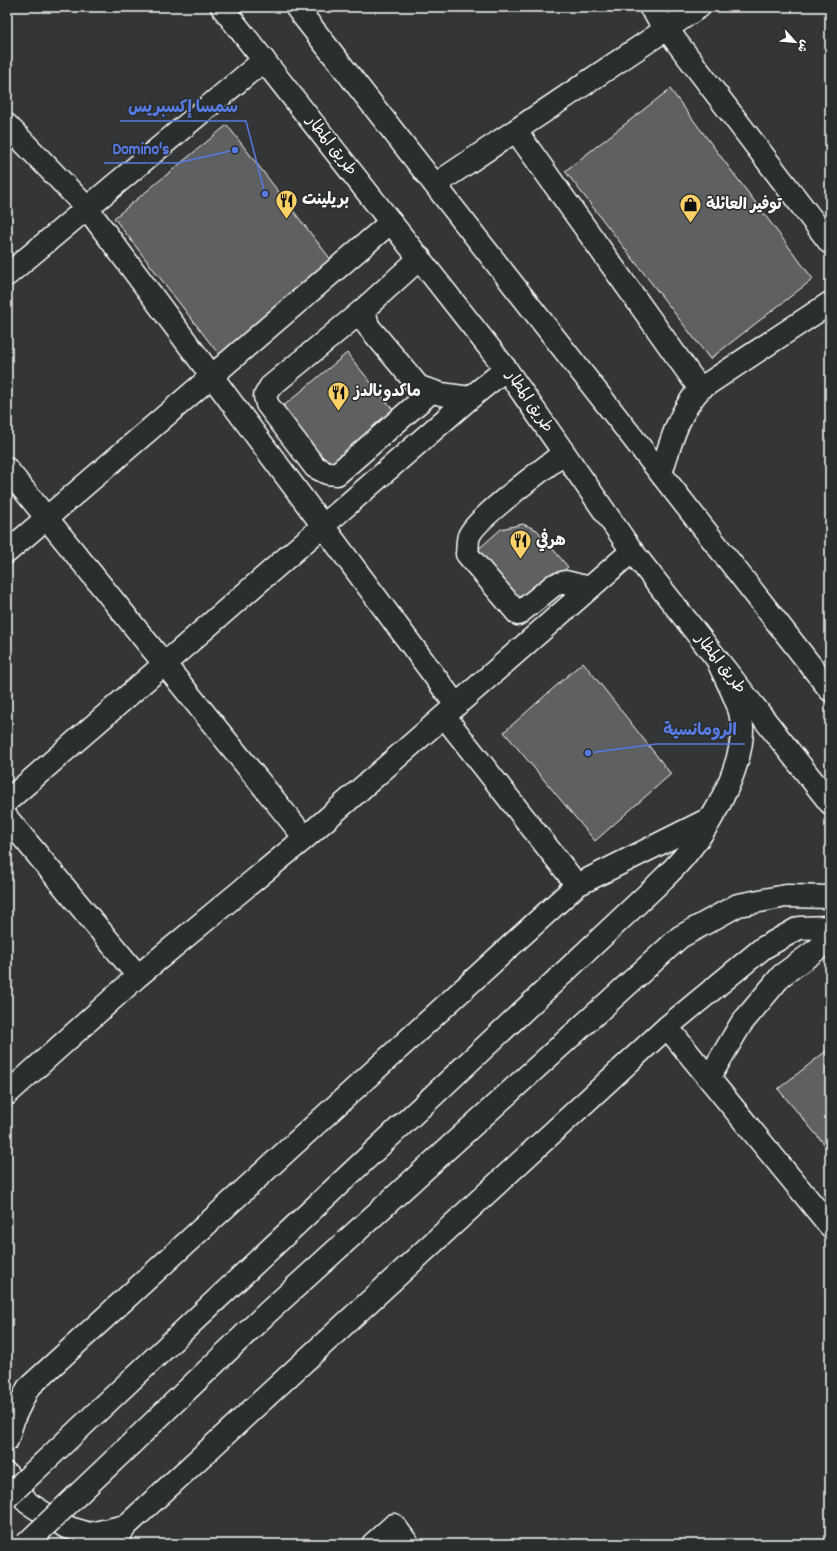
<svg xmlns="http://www.w3.org/2000/svg" width="837" height="1551" viewBox="0 0 837 1551" font-family="Dekko,'Playpen Sans Arabic',sans-serif">
<style>
.building{fill:#5f6162;stroke:#fff}
.lines{fill:none;stroke-linecap:round;stroke-linejoin:round}
.minor-casing{stroke:#fff;stroke-width:25}
.major-casing{stroke:#fff;stroke-width:25}
.minor{stroke:#2a2d2e;stroke-width:22}
.major{stroke:#2a2d2e;stroke-width:22}
.major-bridge-casing{stroke:#fff;stroke-width:25;stroke-linecap:butt}
.major-bridge{stroke:#2a2d2e;stroke-width:22}
.labels{text-anchor:middle;dominant-baseline:central;stroke-width:3;stroke-linejoin:round;paint-order:stroke}
.street-label{font-size:16px;fill:#fff;stroke:#2a2d2e}
.poi-label{font-size:16px;font-weight:bold;fill:#fff;stroke:#2a2d2e;text-anchor:start}
.leader{fill:none;stroke:#567ae2;stroke-width:1.5}
.callout-dot{fill:#567ae2;stroke:#2a2d2e;stroke-width:1.5}
.callout-label{font-size:17px;text-anchor:middle;font-weight:bold;fill:#567ae2;stroke:#2a2d2e;stroke-width:3;stroke-linejoin:round;paint-order:stroke}
</style>
<rect width="100%" height="100%" fill="#333536"/>
<filter id="ink" filterUnits="userSpaceOnUse"><feTurbulence type="fractalNoise" baseFrequency=".025" numOctaves="2"/><feDisplacementMap in="SourceGraphic" scale="8" xChannelSelector="R" yChannelSelector="G"/><feConvolveMatrix kernelMatrix="1 2 1 2 8 2 1 2 1" color-interpolation-filters="sRGB"/></filter>
<g filter="url(#ink)">
<path class="building" d="M670,89l143,190 -103,80 -145,-188z
M227,125l105,136 -112,95 -106,-138z
M347,353l51,63 -64,54 -53,-62z
M523,524l14,6 31,37 -49,40 -46,-53 28,-25z
M583,662l88,112 -76,67 -91,-109z
M830,1048v103l-52,-62z"/>
<g class="lines">
<defs>
<path id="minor" d="M650,7l180,236
M7,125l80,83 369,497
M516,131l184,258
M436,184l263,-177
M420,258l-56,51 -94,78 -5,9 2,8 48,63 12,6 10,1 95,-83
M7,275l257,-215
M364,309l4,17 51,61 22,7 29,4
M564,453c-18,14 -88,65 -95,83 -2,5 -1,13 -2,18l51,60 36,-29 11,-3 25,6
M7,469l298,369
M661,473c10,-31 17,-60 39,-84l130,-86
M7,552l384,-330
M444,716l133,169
M7,801l463,-403 36,-29
M7,818l131,158
M667,1027l163,199
M709,1078l32,-54 41,-49 48,-35
M7,1094l131,-118 167,-138 327,-287
M7,1440l7,-23 14,-29 549,-503 134,-67
M7,1474l21,29 38,24 24,7 36,-8
M113,1544l13,-18 541,-499 96,-79 36,-20 31,-1
M373,1544l21,-19 14,19"/>
<path id="major" d="M222,7l284,362 126,182 198,252
M296,7l534,683
M96,1413l560,-527c11,-11 22,-21 31,-33 27,-32 64,-99 53,-141 -5,-18 -16,-36 -23,-53
M131,1444l136,-131 413,-376 58,-32 48,-9 44,1"/>
</defs>
<use href="#minor" class="minor-casing"/>
<use href="#major" class="major-casing"/>
<use href="#minor" class="minor"/>
<use href="#major" class="major"/>
<defs>
<path id="major-bridge" d="M7,1497l89,-84
M26,1544l105,-100"/>
</defs>
<use href="#major-bridge" class="major-bridge-casing"/>
<use href="#major-bridge" class="major-bridge"/>
</g>
</g>
<defs>
<symbol id="restaurant-pin" viewBox="-11 -11 22 30"><path d="M0 17L-7.5 6A9.5 9.5 0 1 1 7.5 6Z" fill="#ffd166" stroke="#2a2d2e"/><path d="M-5-6h1v4h1v-4h1v4h1v-4h1v5L-1.5 .5V6h-2V.5L-5-1ZM5-6V6H3V1.5H1.5Q1.5-4 5-6Z" fill="#111"/></symbol>
<symbol id="shop-pin" viewBox="-11 -11 22 30"><path d="M0 17L-7.5 6A9.5 9.5 0 1 1 7.5 6Z" fill="#ffd166" stroke="#2a2d2e"/><path d="M-5-2.5h2.3a2.7 3.5 0 0 1 5.4 0H5L5.5 6h-11ZM-1.5-2.5h3a1.5 2.3 0 0 0-3 0Z" fill="#111"/></symbol>
</defs>
<g fill-rule="evenodd">
<use href="#restaurant-pin" x="274" y="188" width="25" height="34"/>
<use href="#shop-pin" x="678" y="192" width="25" height="34"/>
<use href="#restaurant-pin" x="326" y="380" width="25" height="34"/>
<use href="#restaurant-pin" x="508" y="528" width="25" height="34"/>
</g>
<g class="labels">
<g class="street-label">
<text transform="translate(331 146) rotate(52)">طريق المطار</text>
<text transform="translate(529 402) rotate(56)">طريق المطار</text>
<text transform="translate(720 664) rotate(52)">طريق المطار</text>
</g>
<g class="poi-label">
<text x="302" y="200">بريلينت</text>
<text x="706" y="205">توفير العائلة</text>
<text x="354" y="392">ماكدونالدز</text>
<text x="536" y="541">هرفي</text>
</g>
</g>
<path class="leader" d="M265 194L246 121H120M235 150L177 163H104M588 753L656 744H745"/>
<g class="callout-dot">
<circle cx="265" cy="194" r="4"/>
<circle cx="235" cy="150" r="4"/>
<circle cx="588" cy="753" r="4"/>
</g>
<g class="callout-label">
<text x="183" y="112">سمسا إكسبريس</text>
<text x="141" y="154">Domino's</text>
<text x="700" y="735">الرومانسية</text>
</g>
<rect width="837" height="1551" fill="none" stroke="#2a2d2e" stroke-width="24"/>
<rect x="12" y="12" width="813" height="1527" fill="none" stroke="#fff" stroke-width="1.5" filter="url(#ink)"/>
<g transform="translate(795 42) rotate(117)" stroke="#2a2d2e" stroke-width="3" paint-order="stroke">
<path d="M0-3L7 15L0 10L-7 15Z" fill="#ffffff"/>
<text y="-6" font-size="11" font-weight="bold" text-anchor="middle" fill="#ffffff">ش</text>
</g>
</svg>
